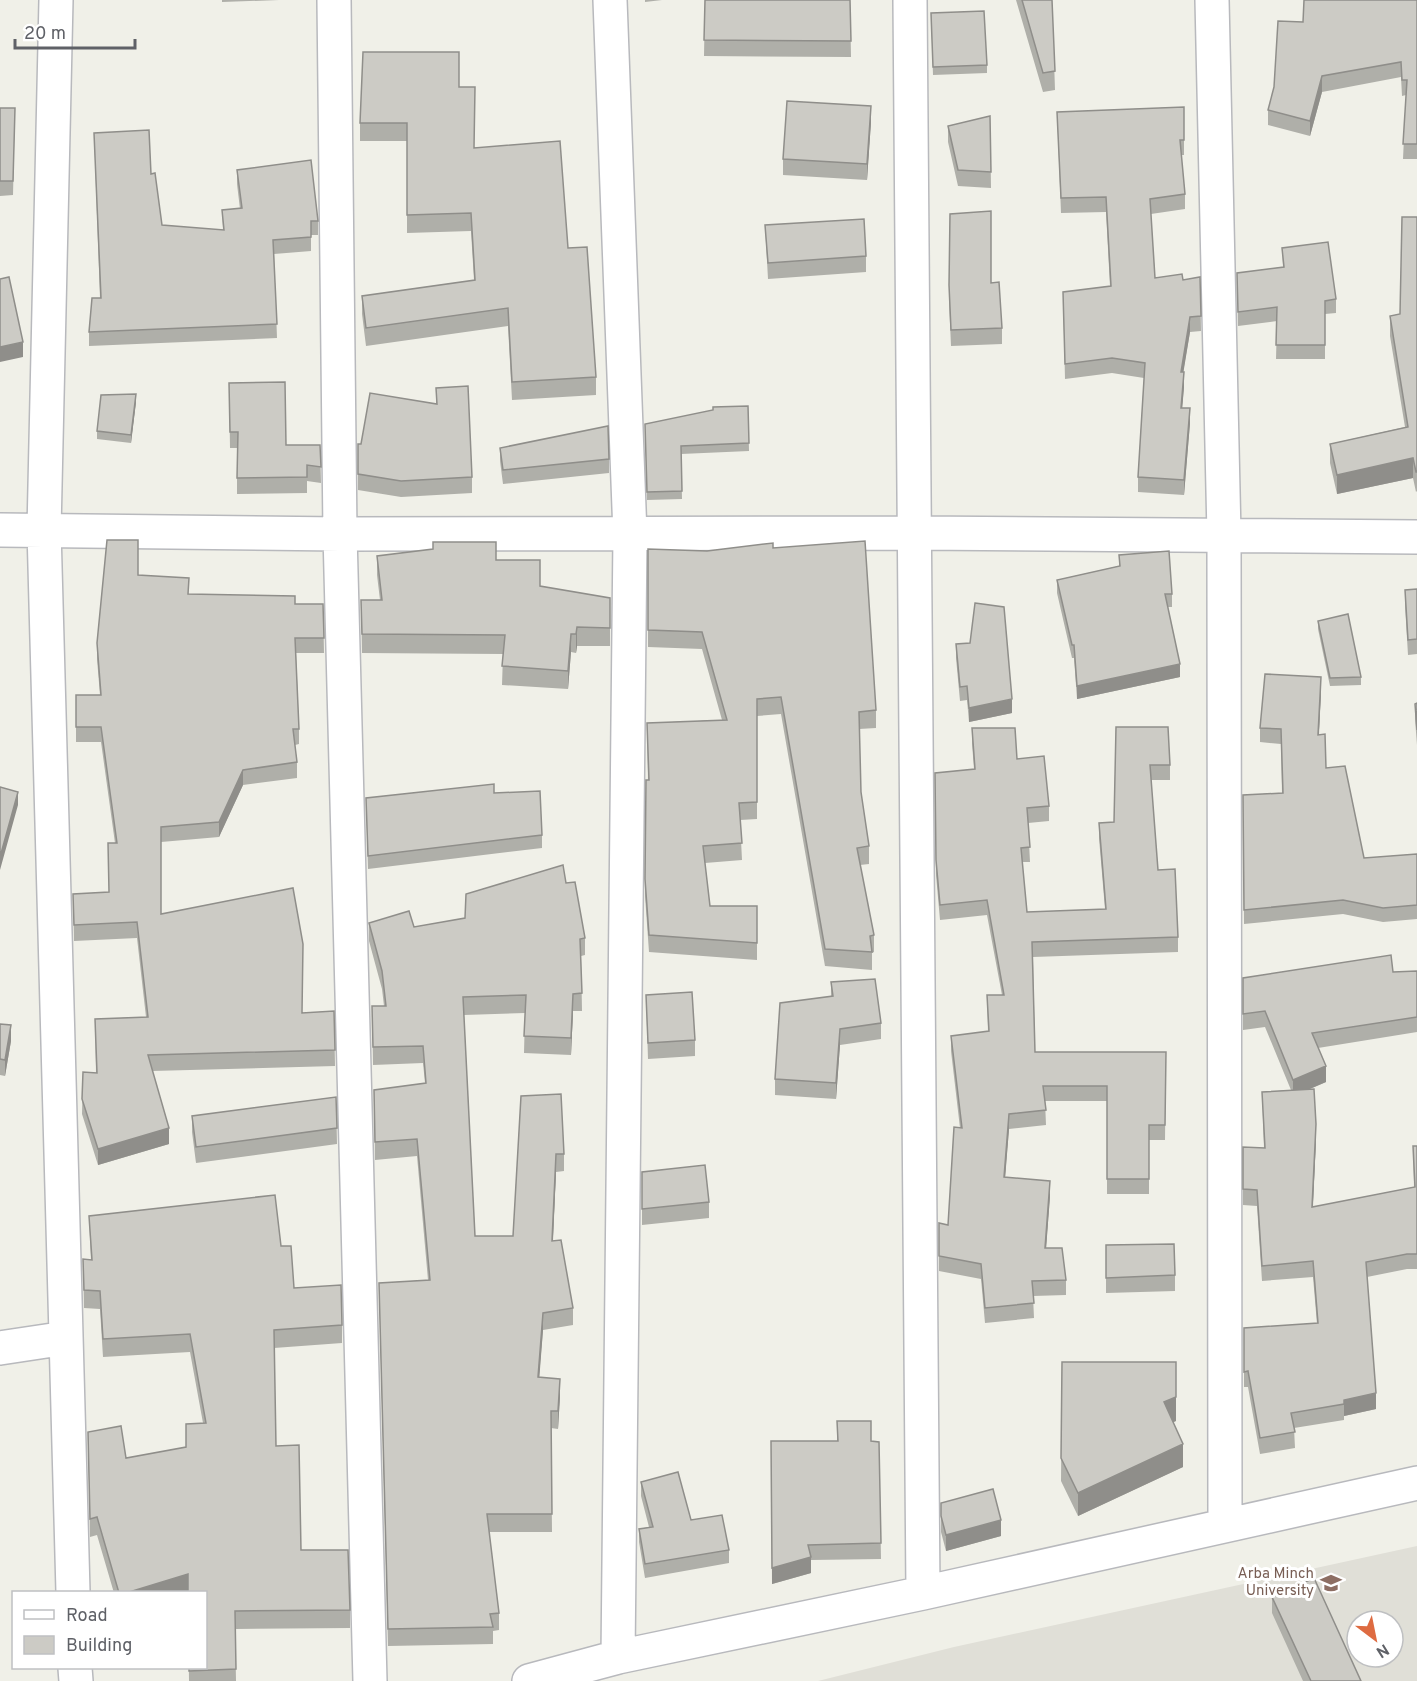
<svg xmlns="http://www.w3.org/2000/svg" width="1417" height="1681" viewBox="0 0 1417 1681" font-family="Overpass,sans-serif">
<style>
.education{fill:#e0dfd7;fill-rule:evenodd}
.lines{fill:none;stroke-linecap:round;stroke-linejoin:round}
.minor-casing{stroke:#b8b9bd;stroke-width:36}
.minor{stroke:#fff;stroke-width:33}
.wall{fill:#afafa9}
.shaded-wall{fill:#8f8e8a}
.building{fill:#cccbc5;stroke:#8f8e8a;stroke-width:1.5}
.labels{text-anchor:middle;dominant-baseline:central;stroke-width:6;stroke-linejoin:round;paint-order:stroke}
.education-label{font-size:15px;fill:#785e54;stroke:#fff;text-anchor:end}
</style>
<rect width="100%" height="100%" fill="#f0f0e8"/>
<path class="education" d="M1417,1546v135h-599l136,-34zM1357,1621h36v36h-36z"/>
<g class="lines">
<defs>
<path id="minor" d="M56,0l-12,530 29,1062
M334,0l6,534 30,1147
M610,0l20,535 -12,1122
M910,0l13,1593
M1212,0l12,535 1,989
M0,530l340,4 575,-1 502,4
M0,1348l66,-10
M75,1668l1,13
M529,1681l89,-24 305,-64 494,-110"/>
</defs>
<use href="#minor" class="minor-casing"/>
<use href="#minor" class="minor"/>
</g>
<path class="wall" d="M222,0h57l-57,2z
M645,0h17l-17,2z
M705,0h145l1,57 -147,-1z
M1016,0h43h-7l3,90 -12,2z
M1417,0v159h-14l3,-64 -4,1 -1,-19 -79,15 -12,44 -42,-11v-15l35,-88z
M931,13l56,52v8l-54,2z
M459,87l15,61 94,100 28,129v18l-84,5 -4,-74 -142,20 -4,-32v-18l112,-16 -3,-49 -64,2v-92h-47v-18z
M1184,107v48h-3l4,39v15l-34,5 4,64 28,2 17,-3 1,54 -11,1 -7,40 1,15 -2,21 8,15 -6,72 -46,-3v-15l6,-99 -32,-5 -47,6 -2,-87 47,-6 -4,-74 -45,1 -4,-101z
M0,108h15l-2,87 -13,1z
M990,116l1,72 -33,-2 -10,-44v-16z
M871,122l-4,58 -84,-5v-16z
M94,133l57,41 11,51 61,5 -1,-20 18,-1 -3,-25v-14l81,51v14h-7v16l-37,3 3,84 -188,8v-14l11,-34z
M950,214l52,114v16l-51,2 -2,-45z
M1417,217v274l-1,1 -3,-14 -76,16 -7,-31v-19l75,-17 -15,-91v-20l10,-2z
M765,225l101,31v16l-98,7z
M1282,248l54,51v14l-11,1v45h-49l1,-38 -39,5 -1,-53 46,-6z
M229,383l57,62h34l1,38 -14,-2v12l-70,1v-46h-7z
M436,388l36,89v16l-71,4 -43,-7v-46h3l75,-40z
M136,402l-5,41 -34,-4v-8z
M748,406l1,45 -68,3 1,45 -35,1 -2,-76z
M500,448l109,11v14l-106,11 -3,-23z
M773,548l103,162v18l-17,1 2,63 8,54v18l-9,1 14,70v17l-2,1v17l-47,-4 -44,-252 -24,2v103l-17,1 2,40 -37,3 5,43h47v54l-108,-8 -4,-56 1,-116h2l-1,-57 75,-3 -20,-71 -54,-2v-98l59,2z
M1119,555l53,39v13h-5l13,70 -103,22 -3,-41h-2l-15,-65v-13l62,-14z
M377,556l119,4 44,26 70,12v48h-33l-1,7 -5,-1 -3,37 -66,-4 1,-31 -141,-1 -1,-53h19l-3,-25z
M138,575l51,19 106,10h28l1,49h-28l3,76v15l-4,1 2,17v16l-54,7 -24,52 -58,5v72l141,99 32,-2 1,55 -183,5 17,73 -71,21 -16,-51 1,-42 13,1 -1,-54 51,-2 -9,-79 -63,3 -1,-47 36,-2 6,-49 -14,-101h-25v-47h24l-3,-36v-16z
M1417,589v65l-9,1 -3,-50v-15z
M1318,621l43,56v8l-31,1 -12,-57z
M956,644l56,69 -43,9 -2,-22 -7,1 -4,-43z
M1321,692l-2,43 7,33 38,90 53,-4v65l-34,3 -40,-8 -99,10 -1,-129 39,-2 -1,-49 -21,-2v-14z
M1417,703v42l-2,-26v-15z
M1116,727l54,38v15h-19l7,90 20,67v15l-145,5 2,95h131l-1,88h-16v54h-42v-93h-62l1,24 -37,4 -4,48 45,19 -4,52 20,32v15l-33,1 1,22 -49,5 -4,-44 -42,-8v-48l9,2 12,-97 -9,-77v-15l37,-4 -1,-37h15l-15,-80 -47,5 -4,-45 -1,-102 39,-4 -2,-26v-15l45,31 32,47v15l-21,2 2,39h-8l5,50 78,-3 -6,-71v-15l15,-1z
M494,793l48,42v13l-174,21 -2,-71z
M566,883l19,55v17l-4,1 1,55h-9l-2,44 -47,-2 1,-40 -61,2 11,221h38l8,-140 43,58v17l-8,1 -3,69 20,67v17l-30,5 -4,47 21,19 -2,33 -7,-1 1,104h-63l10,81v17l-6,1v13l-105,2 -9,-363 49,-3 -11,-124 -42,4 -1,-70 51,-7 -2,-20 -50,2 -1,-59h12l-2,-17 -13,-48v-18l45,4 51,-9z
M1417,971v61l-99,16 8,34 -16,7 6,51 -3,67 101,-20 -1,-41h4v123h-10l-40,8 9,132 -32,7v4l-50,8 1,20 -35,6 -12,-67h-4v-59l73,-4 -4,-47 -51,4 -5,-75 -14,-1v-58l21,1 -2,-56 29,-2 -26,-63 -22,3v-52z
M831,982l50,41v16l-41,6 -4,54 -61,-4v-16l56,-83z
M646,995l49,45v16l-47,3z
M0,1024l11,17 -6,35 -5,-1z
M336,1097l1,47 -141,19 -4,-31v-16z
M709,1202v16l-67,7v-16z
M89,1216l192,30 13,42 48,37v18l-68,5 2,98 25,104 49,60v18l-115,1 1,52h-47l-1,-89 -74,1 -17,-58 -7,2 -2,-105 38,26 60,-11 17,-24 -13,-71 -87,5 -3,-48 -16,-1 -1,-49 8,1z
M1106,1245l69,30v16l-69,2z
M1062,1362l114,59 -3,1 10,45 -105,49 -17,-35z
M837,1421l34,20 8,1 2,117 -70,1v13l-39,11 -1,-143h66z
M641,1482l88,68v13l-84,15 -6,-36v-13l10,-2 -8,-31z
M941,1503l60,33 -55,15 -5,-19z
M1272,1597l89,84h-58l-31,-68z"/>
<path class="shaded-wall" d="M1322,76v16l-12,44v-15z
M871,106v16l-4,58v-16z
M1190,317v15l-9,55v-15z
M23,342v15l-23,5v-15z
M1184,372v15l-3,36v-15z
M136,394v8l-5,41v-8z
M1190,408v15l-6,72v-15z
M1413,458v20l-76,16v-19z
M577,627v19l-1,7v-19z
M571,634v18l-3,37v-18z
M1180,664v13l-103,22v-13z
M1321,677v15l-3,57v-14z
M1012,699v14l-43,9v-14z
M243,770v15l-24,52v-15z
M18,792v13l-18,65v-13z
M573,994v17l-2,44v-17z
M11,1025v16l-6,35v-16z
M840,1029v16l-4,54v-16z
M1326,1066v16l-33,14v-16z
M1009,1114v15l-5,63v-15z
M1316,1124v16l-4,83v-16z
M169,1128v16l-71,21v-16z
M556,1154v18l-4,87v-18z
M1050,1181v15l-5,67v-15z
M543,1313v17l-5,65v-18z
M1176,1362v59l-12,5v-24z
M560,1379v17l-2,33v-18z
M1376,1393v16l-32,7v-16z
M1183,1444v23l-105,49v-23z
M1001,1520v16l-55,15v-16z
M811,1557v16l-39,11v-16z
M188,1574v18l-1,1h-61z"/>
<path class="building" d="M705,0h145l1,41 -147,-1z
M1022,0h30l3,71 -12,2z
M1304,0h113v144h-14l4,-64h-5l-1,-18 -79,14 -12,45 -42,-11 6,-23 4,-66 25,1z
M984,11l3,54 -54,2 -2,-54z
M363,52h96v35h16l-1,61 86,-7 8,107 19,-1 9,130 -84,5 -4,-74 -142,20 -4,-32 113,-16 -4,-67 -64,2v-92h-47z
M787,101l84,5 -4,58 -84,-5z
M1184,107v33h-4l5,54 -35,5 5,79 27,-4 1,6 17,-3 1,39 -11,1 -9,55h3l-3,36h9l-6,72 -46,-3 7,-114 -33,-5 -47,6 -2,-72 48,-6 -5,-89 -45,1 -4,-86z
M0,108h15l-2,73h-13z
M990,116l1,56 -33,-2 -10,-44z
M149,130l2,44 4,-1 7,52 62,5 -2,-20 20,-2 -5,-38 74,-10 7,61h-7v16l-38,3 4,84 -188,8 3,-34h9l-7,-165z
M991,211v72l8,-1 3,46 -51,2 -2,-45 1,-71z
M1402,217h15v255h-1l-3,-14 -76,17 -7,-31 78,-17 -18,-111 10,-2z
M864,219l2,37 -98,7 -3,-38z
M1328,242l8,57 -11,2v44h-49l1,-38 -39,5 -1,-39 47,-6 -2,-19z
M9,277l14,65 -23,5v-68z
M285,382l1,63h34l1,22 -14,-2v12l-70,1 1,-46h-8l-1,-49z
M468,386l4,91 -71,4 -43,-7v-30h3l9,-51 67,11 -1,-16z
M136,394l-5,41 -34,-4 4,-36z
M748,406l1,37 -68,3 1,45 -35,1 -2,-68 68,-14v-3z
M608,426l1,33 -106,11 -3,-22z
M107,540h31v35l51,3 -1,16 107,2v8h28l1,34h-29l4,91h-6l4,33 -54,8 -24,52 -58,5v87l132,-26 10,56 -1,69 32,-2 1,39 -187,5 21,73 -71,21 -16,-50 1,-27 14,1 -2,-54 53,-2 -11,-95 -63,3 -1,-31 36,-2 -1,-49h9l-16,-116h-25v-32h25l-4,-52z
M865,541l11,169 -17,2 2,80 8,54 -12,2 17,87 -4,1 2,16 -47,-3 -44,-252 -24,2v103l-18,1 3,40 -39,3 7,60h47v37l-108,-8 -4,-56 1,-99h3l-2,-57 80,-3 -25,-88 -54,-2v-81l59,2 66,-8v5z
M433,542h63v18h44v26l70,12v30l-33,-1 -1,7h-5l-3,37 -66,-5 3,-31 -143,-1 -1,-34h21l-5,-44 56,-7z
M1169,551l3,43h-7l15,70 -103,22 -3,-41h-2l-15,-65 63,-14 -1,-11z
M1417,589v50l-9,1 -3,-50z
M975,603l29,4 8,92 -43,9 -2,-22 -7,1 -4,-43 14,-1z
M1348,614l13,63 -31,1 -12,-57z
M1265,674l56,3 -3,58 7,-1 1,34 19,-2 19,92 53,-4v51l-34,3 -40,-8 -99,10 -1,-115 40,-2 -2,-64 -21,-1z
M1417,703v27l-2,-26z
M1116,727h52l2,38h-20l8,105 17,-1 3,68 -146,5 3,110h131l-1,73h-16v54h-42v-93h-64l3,24 -37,4 -5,63 46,4 -5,67h17l4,32 -34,1 2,22 -49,5 -4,-44 -42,-8v-33l9,2 6,-98 8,1 -11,-92 38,-5 -2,-36h17l-17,-95 -47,5 -4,-45 -1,-87 40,-4 -3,-41h43l2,31 27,-3 5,50 -22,2 3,39 -9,1 6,64 79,-3 -7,-86 15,-1z
M494,784v9l46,-2 2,44 -174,21 -2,-58z
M0,787l18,5 -18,65z
M563,865l3,18 9,-1 10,56 -5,1 2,54 -9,1 -2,44 -47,-2 2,-41 -63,2 12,239h38l8,-140 40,-2 3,60h-8l-4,87 9,-1 12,68 -30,5 -5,64 22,2 -2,32h-7l1,103h-65l12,99 -9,1 3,13 -105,2 -9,-346 51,-3 -13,-141 -42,3 -1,-52 52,-7 -3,-37 -50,1 -1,-41h14l-4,-35 -13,-48 40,-12 5,16 51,-9 1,-24z
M1391,955l2,17 24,-1v46l-105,16 14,33 -33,14 -28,-69 -22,3v-36z
M875,979l6,44 -41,6 -4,54 -61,-4 5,-76 53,-7 -2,-14z
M692,992l3,48 -47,3 -2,-48z
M0,1024l11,1 -6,35 -5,-1z
M1314,1089l2,35 -4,83 103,-20 -2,-41h4v108h-10l-41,8 10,131 -32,7v4l-53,9 4,19 -35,6 -12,-67 -4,1v-44l74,-5 -5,-62 -51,5 -5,-76 -14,-1v-42l22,1 -3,-56z
M336,1097l1,31 -141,19 -4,-31z
M705,1165l4,37 -67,7v-37z
M275,1195l6,51h10l3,42 47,-3 1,40 -68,5 2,116 23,-1 2,105h47l2,60 -115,1 1,58 -47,2v-3h17v-75h-18v-19l-62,19h-7l-22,-76 -7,2 -2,-87 33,-6 5,32 60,-11v-23l20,-1 -16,-89 -87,5 -3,-48 -16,-1 -1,-31 9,1 -3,-44z
M1174,1244l1,31 -69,3v-33z
M1062,1362h114v35l-12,5 19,42 -105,49 -17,-35z
M837,1421h34v20l8,1 2,101 -73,2 3,12 -39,11 -1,-127h67z
M678,1472l13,48 31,-5 7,35 -84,14 -6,-35 14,-2 -12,-45z
M993,1489l8,31 -55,15 -5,-19v-13z
M1314,1578l47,103h-50l-39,-84z"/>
<defs>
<symbol id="university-bare" viewBox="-9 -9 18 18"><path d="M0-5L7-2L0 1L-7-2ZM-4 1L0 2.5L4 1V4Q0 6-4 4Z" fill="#8d6e63" stroke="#fff" stroke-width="2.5" paint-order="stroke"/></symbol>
</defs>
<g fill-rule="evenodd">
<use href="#university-bare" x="1316" y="1568" width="30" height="30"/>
</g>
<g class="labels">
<g class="education-label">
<text x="1314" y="1574">Arba Minch<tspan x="1314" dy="17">University</tspan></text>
</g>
</g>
<rect x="12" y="1591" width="195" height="78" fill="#ffffff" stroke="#bfc0c2" stroke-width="1.5"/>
<rect x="24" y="1610" width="30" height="9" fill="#ffffff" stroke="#bfc0c2" stroke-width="1.5"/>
<text x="66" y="1621" font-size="18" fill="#5f6167">Road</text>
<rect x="24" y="1636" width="30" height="18" fill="#cccbc5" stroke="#bfc0c2" stroke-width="1.5"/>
<text x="66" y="1651" font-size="18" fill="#5f6167">Building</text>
<g transform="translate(1375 1639) rotate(148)"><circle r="28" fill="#ffffff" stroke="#bfc0c2" stroke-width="1.5"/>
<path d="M0-4.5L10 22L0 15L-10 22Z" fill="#de6b41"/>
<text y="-9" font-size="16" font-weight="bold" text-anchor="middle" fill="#5f6167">N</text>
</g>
<path d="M15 39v9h120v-9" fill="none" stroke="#5f6167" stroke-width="3"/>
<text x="24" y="39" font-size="18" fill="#5f6167" stroke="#ffffff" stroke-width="4.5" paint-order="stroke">20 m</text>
</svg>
